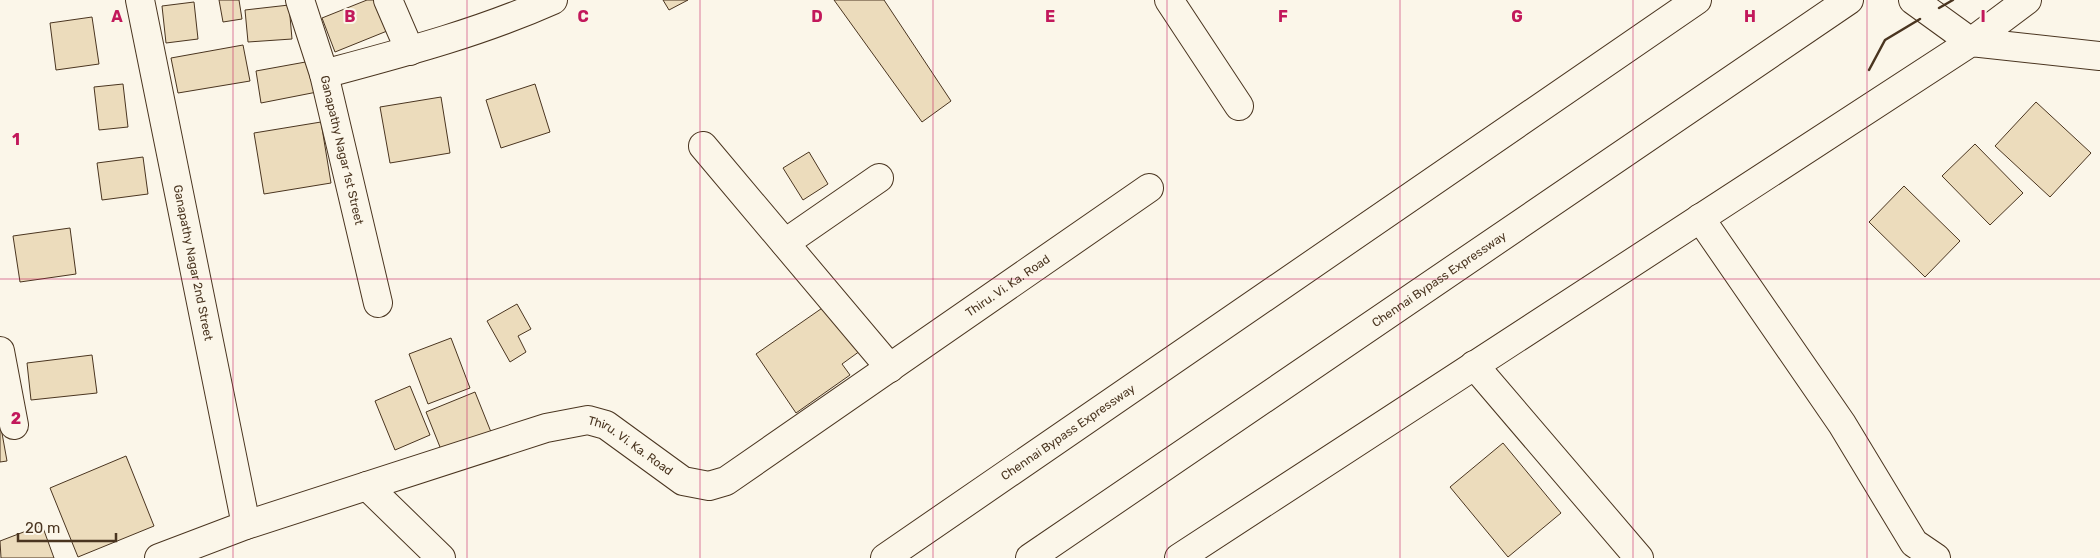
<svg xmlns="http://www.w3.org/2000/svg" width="2100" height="558" viewBox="0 0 2100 558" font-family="Rubik,sans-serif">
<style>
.building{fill:#ecdcbc;stroke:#4a3520}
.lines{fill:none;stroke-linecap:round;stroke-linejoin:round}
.minor-casing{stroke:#4a3520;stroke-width:30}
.tertiary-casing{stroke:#4a3520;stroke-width:30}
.trunk-casing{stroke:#4a3520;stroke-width:30}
.minor{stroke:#fbf6e9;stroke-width:28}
.tertiary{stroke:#fbf6e9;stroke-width:28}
.trunk{stroke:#fbf6e9;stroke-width:28}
.wall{stroke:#4a3520;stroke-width:2.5}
.grid{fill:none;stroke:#c2185b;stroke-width:1;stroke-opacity:0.55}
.labels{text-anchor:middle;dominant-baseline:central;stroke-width:4;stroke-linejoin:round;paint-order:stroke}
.street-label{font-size:12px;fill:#4a3520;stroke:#fbf6e9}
.grid-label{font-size:16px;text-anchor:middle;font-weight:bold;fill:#c2185b;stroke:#fbf6e9;stroke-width:4;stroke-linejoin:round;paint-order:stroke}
</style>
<rect width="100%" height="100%" fill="#fbf6e9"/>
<path class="building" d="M219,0h20l3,19 -19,3z
M367,0h14l11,29 -57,23 -13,-34z
M663,0h25l-19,10z
M834,0h50l67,101 -29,21z
M194,2l4,37 -32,4 -4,-37z
M289,5l3,34 -44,3 -3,-32z
M92,17l7,47 -43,6 -6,-47z
M243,45l7,36 -72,12 -7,-35z
M311,61l6,31 -56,11 -5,-32z
M123,84l5,43 -29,3 -5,-43z
M535,84l15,48 -49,16 -15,-48z
M441,97l9,56 -60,10 -10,-56z
M2036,102l55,51 -41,44 -55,-51z
M321,122l10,61 -67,11 -10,-61z
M1975,144l48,49 -33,32 -48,-49z
M809,152l19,32 -25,16 -20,-32z
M143,157l5,37 -46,6 -5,-37z
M1904,186l56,55 -35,36 -56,-55z
M70,228l6,46 -56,8 -7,-46z
M517,304l14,25 -13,7 8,16 -16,10 -23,-41z
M828,304l32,47 -18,13 8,11 -54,38 -40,-59z
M451,338l19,50 -42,16 -19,-50z
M92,355l5,38 -66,7 -4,-37z
M410,386l20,49 -35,15 -20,-49z
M475,392l16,40 -49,20 -16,-40z
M0,422l7,39 -7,1z
M1503,443l58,70 -53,44 -58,-70z
M126,456l28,70 -76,31 -28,-69z
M42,525l12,33h-53l-1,-17z"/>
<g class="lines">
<defs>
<g id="minor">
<path id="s1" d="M140,0l106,525"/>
<path id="s2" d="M300,0l24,74 54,229"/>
<path d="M388,0l22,51"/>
<path d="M1169,0l70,106"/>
<path d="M324,74c78,-21 155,-41 229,-74"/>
<path d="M703,146l187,222"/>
<path d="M1700,218l142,206 72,119 22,15"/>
<path d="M785,243l94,-65"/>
<path d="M0,351l14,74"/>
<path d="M1474,365l165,193"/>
<path d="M367,486l74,72"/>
<path id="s3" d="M159,558l87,-33 300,-97 42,-8 18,5 77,56 26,5 17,-5 423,-293"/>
</g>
<path id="tertiary" d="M1913,0l58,42 129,14
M1179,558l792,-516 56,-42"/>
<g id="trunk">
<path id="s4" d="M885,558l812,-558"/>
<path id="s5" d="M1030,558l819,-558"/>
</g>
</defs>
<use href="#minor" class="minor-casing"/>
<use href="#tertiary" class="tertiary-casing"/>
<use href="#trunk" class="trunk-casing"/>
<use href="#minor" class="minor"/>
<use href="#tertiary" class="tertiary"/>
<use href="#trunk" class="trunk"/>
<path class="wall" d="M1939,8l14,-8
M1869,70l16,-30 35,-21"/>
</g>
<path class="grid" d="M233,0v558M467,0v558M700,0v558M933,0v558M1167,0v558M1400,0v558M1633,0v558M1867,0v558M0,279h2100"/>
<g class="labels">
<g class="street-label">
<text stroke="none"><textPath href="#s2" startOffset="156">Ganapathy Nagar 1st Street</textPath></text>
<text stroke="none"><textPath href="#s1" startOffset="268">Ganapathy Nagar 2nd Street</textPath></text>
<text stroke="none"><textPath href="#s5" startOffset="495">Chennai Bypass Expressway</textPath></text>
<text stroke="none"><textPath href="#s3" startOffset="952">Thiru. Vi. Ka. Road</textPath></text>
<text stroke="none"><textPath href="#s4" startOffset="222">Chennai Bypass Expressway</textPath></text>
<text stroke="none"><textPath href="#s3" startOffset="501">Thiru. Vi. Ka. Road</textPath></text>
</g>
</g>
<g class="grid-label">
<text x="117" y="22">A</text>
<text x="350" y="22">B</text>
<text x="583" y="22">C</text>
<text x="817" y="22">D</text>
<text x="1050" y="22">E</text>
<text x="1283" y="22">F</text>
<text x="1517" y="22">G</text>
<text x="1750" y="22">H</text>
<text x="1983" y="22">I</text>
<text x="16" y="145">1</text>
<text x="16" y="424">2</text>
</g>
<path d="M18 533v8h98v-8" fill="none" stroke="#4a3520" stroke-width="2.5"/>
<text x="25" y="533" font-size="15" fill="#4a3520" stroke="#fbf6e9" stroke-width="4" paint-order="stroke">20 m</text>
</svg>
